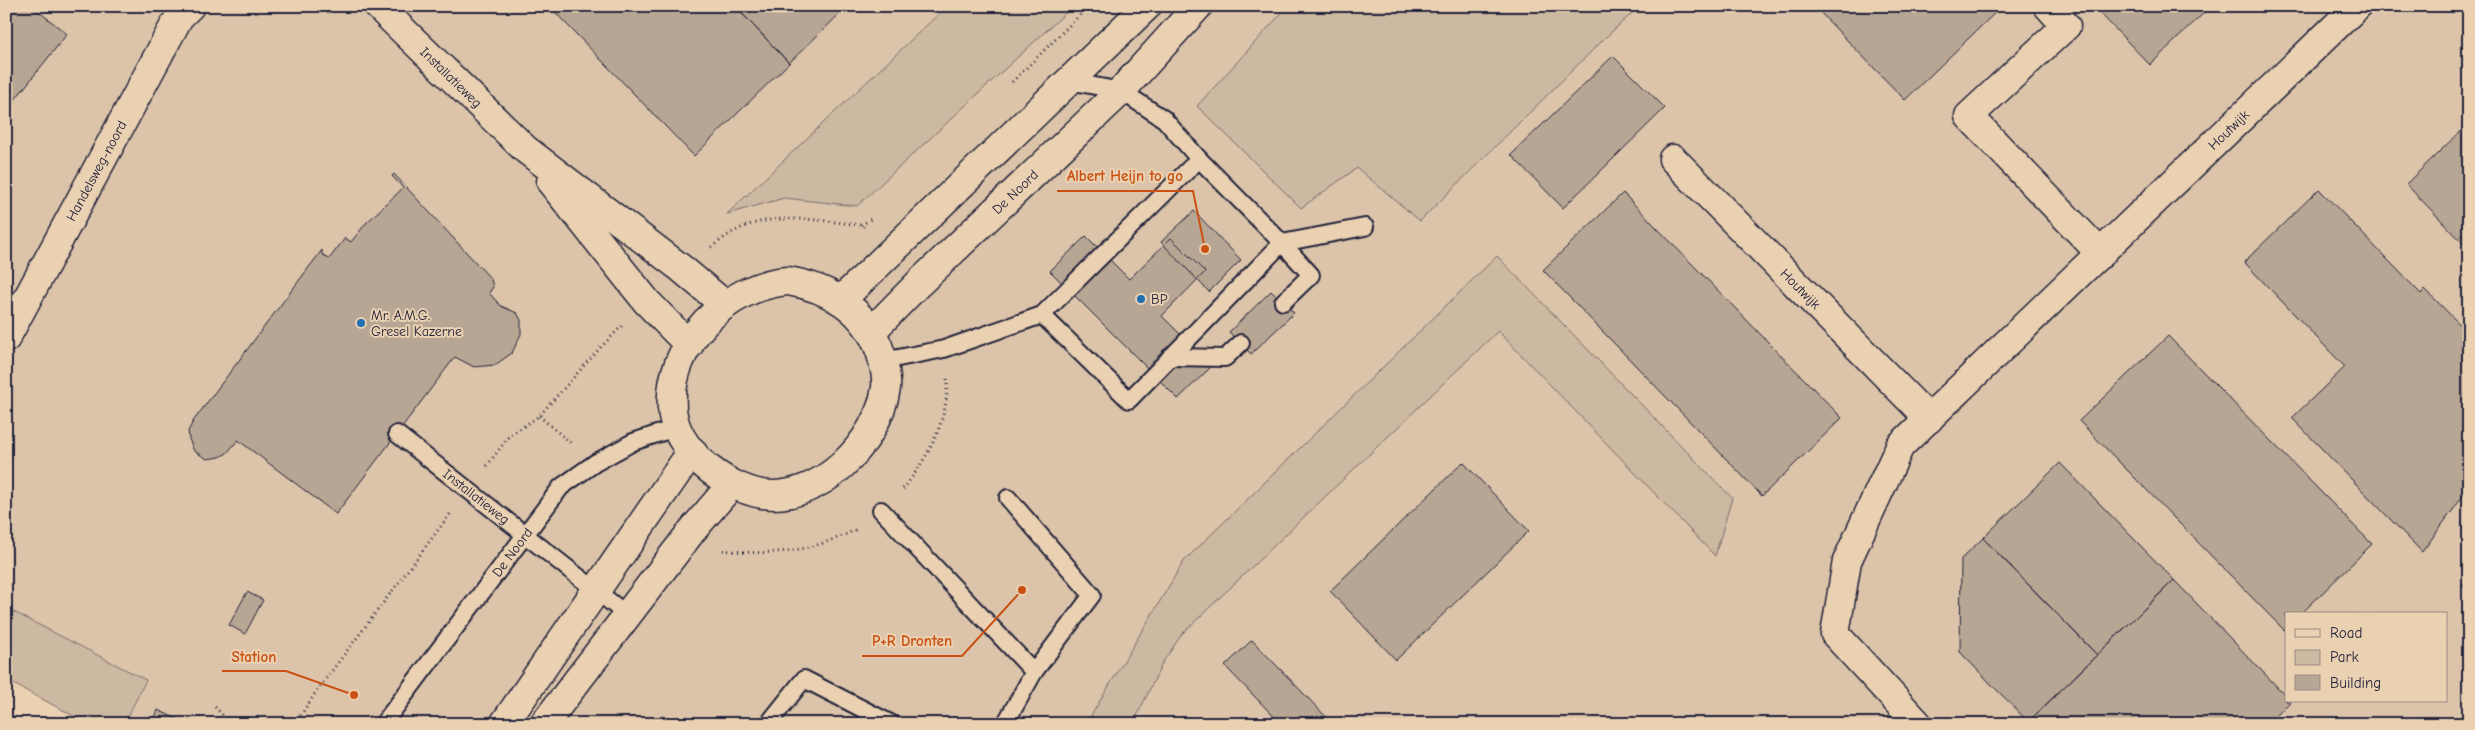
<svg xmlns="http://www.w3.org/2000/svg" width="2475" height="730" viewBox="0 0 2475 730" font-family="'Comic Neue',sans-serif">
<style>
.built{fill:#dbc4a9;fill-rule:evenodd}
.green{fill:#cdb8a1;stroke:#786d6e}
.building{fill:#b8a694;stroke:#22223b}
.lines{fill:none;stroke-linecap:round;stroke-linejoin:round}
.service-casing{stroke:#22223b;stroke-width:20}
.minor-casing{stroke:#22223b;stroke-width:31}
.secondary-casing{stroke:#22223b;stroke-width:31}
.path{stroke:#22223b;stroke-width:3;stroke-dasharray:1 4;stroke-linecap:butt}
.service{stroke:#ead1b2;stroke-width:16}
.minor{stroke:#ead1b2;stroke-width:28}
.secondary{stroke:#ead1b2;stroke-width:28}
.poi-dot{fill:#1f6fb2;stroke:#ead1b2;stroke-width:2}
.labels{text-anchor:middle;dominant-baseline:central;stroke-width:4;stroke-linejoin:round;paint-order:stroke}
.street-label{font-size:14px;fill:#22223b;stroke:#ead1b2}
.poi-label{font-size:14px;fill:#22223b;stroke:#ead1b2;text-anchor:start}
.leader{fill:none;stroke:#ca5113;stroke-width:2}
.callout-dot{fill:#ca5113;stroke:#ead1b2;stroke-width:2}
.callout-label{font-size:15px;text-anchor:middle;font-weight:bold;fill:#ca5113;stroke:#ead1b2;stroke-width:4;stroke-linejoin:round;paint-order:stroke}
</style>
<rect width="100%" height="100%" fill="#ead1b2"/>
<filter id="ink" filterUnits="userSpaceOnUse"><feTurbulence type="fractalNoise" baseFrequency=".02" numOctaves="2"/><feDisplacementMap in="SourceGraphic" scale="10" xChannelSelector="R" yChannelSelector="G"/><feConvolveMatrix kernelMatrix="1 2 1 2 8 2 1 2 1" color-interpolation-filters="sRGB"/></filter>
<g filter="url(#ink)">
<path class="built" d="M6,6h2463v718h-2345l22,-44 -140,-72zM2286,614h160v87h-160z"/>
<path class="green" d="M947,6h126l-216,200 -73,-8 -57,16z
M1288,6h352l-34,31 -186,184 -63,-53 -56,40 -104,-102z
M1497,256l235,242 -17,58 -217,-225 -316,303 -19,28 -30,62h-47l98,-163z
M6,608l140,72 -22,44h-35l-83,-44z"/>
<path class="building" d="M6,6l7,3 2,-3h17l35,28 -54,68 -7,-5z
M549,6h186l54,57 -95,93z
M735,6h113l-59,57z
M1814,6h188l-97,94z
M2093,6h118l-61,59z
M1613,56l52,52 -102,100 -52,-53z
M2469,123v126l-63,-65z
M394,174l97,105 2,8 -4,6 12,13 16,7 4,7v14l-9,19 -17,12 -21,2 -19,-10 -119,157 -98,-74 -11,13 -7,4 -13,2 -13,-8 -5,-12 -1,-8 6,-11 128,-170v4l7,5 16,-21 6,4 15,-19 37,-35 -11,-12z
M2319,189l102,105 4,-5 44,45v154l-47,64 -130,-134 53,-51 -101,-105z
M1623,193l219,225 -80,78 -219,-226z
M1194,211l47,49 -32,32 -48,-50z
M1086,236l43,43 42,-41 34,34 -43,44 50,50 -34,33 -128,-128z
M1271,291l23,22 -43,41 -22,-22z
M2168,336l204,208 -71,70h-15v14l-2,2 -205,-209z
M1463,462l66,69 -133,129 -66,-69z
M2060,463l114,117 -77,75 -114,-117z
M1983,538l114,117 -69,67 -68,-70 1,-93z
M2469,577v14l-7,-6z
M2174,580l112,116v5h5l-23,23h-239l-1,-2z
M247,592l16,8 -18,34 -16,-9z
M1252,640l81,84h-52l-56,-58z
M158,710l19,9 -2,5h-23z"/>
<g class="lines">
<defs>
<g id="service">
<path d="M1199,159l83,84 83,-16"/>
<path d="M1042,315l87,85 153,-157 29,32 -28,27"/>
<path d="M1170,357l55,1 16,-15"/>
<path d="M883,361l61,-12 98,-34 157,-156 -35,-40 -43,-28 -52,-10"/>
<path id="s1" d="M397,434l230,181"/>
<path d="M881,510l153,162 58,-77 -84,-97"/>
<path id="s2" d="M383,724l178,-237 34,-24 38,-21 45,-15"/>
<path d="M768,724l36,-45 88,45"/>
<path d="M1005,724l29,-52"/>
</g>
<g id="minor">
<path id="s3" d="M378,6l147,143 157,120 43,36"/>
<path d="M2048,6l18,20 -97,90 132,138"/>
<path id="s4" d="M1673,159l256,260"/>
<path d="M551,182l96,120 42,43"/>
<path id="s5" d="M6,338l173,-321 11,-11"/>
<path id="s6" d="M1918,724l-83,-90 12,-73 53,-115 457,-440"/>
</g>
<g id="secondary">
<path d="M788,281c43,7 79,30 93,73 3,10 6,24 5,34 -8,54 -66,115 -124,106 -39,-7 -87,-44 -90,-86 -5,-64 56,-123 116,-127z"/>
<path d="M841,300l306,-294"/>
<path id="s7" d="M871,332l47,-48 203,-193 77,-85"/>
<path d="M504,724l188,-273"/>
<path d="M544,724l147,-192 41,-48"/>
</g>
</defs>
<use href="#service" class="service-casing"/>
<use href="#minor" class="minor-casing"/>
<use href="#secondary" class="secondary-casing"/>
<path class="path" d="M1012,82l77,-76
M861,225l10,-6
M711,247c8,-5 17,-13 26,-17 36,-19 86,-9 124,-5l3,2
M539,416l32,27
M487,466l22,-30 30,-20 61,-68 22,-22
M903,489c25,-31 46,-70 44,-110
M723,550c49,6 89,2 134,-21
M215,707l16,17
M295,724l21,-32 135,-179"/>
<use href="#service" class="service"/>
<use href="#minor" class="minor"/>
<use href="#secondary" class="secondary"/>
</g>
</g>
<g class="poi-dot">
<circle cx="1141" cy="299" r="5"/>
<circle cx="361" cy="323" r="5"/>
</g>
<g class="labels">
<g class="street-label">
<text stroke="none"><textPath href="#s3" startOffset="102">Installatieweg</textPath></text>
<text stroke="none"><textPath href="#s6" startOffset="779">Houtwijk</textPath></text>
<text stroke="none"><textPath href="#s5" startOffset="190">Handelsweg-noord</textPath></text>
<text stroke="none"><textPath href="#s7" startOffset="201">De Noord</textPath></text>
<text stroke="none"><textPath href="#s4" startOffset="182">Houtwijk</textPath></text>
<text stroke="none"><textPath href="#s1" startOffset="101">Installatieweg</textPath></text>
<text stroke="none"><textPath href="#s2" startOffset="215">De Noord</textPath></text>
</g>
<g class="poi-label">
<text x="1151" y="299">BP</text>
<text x="371" y="315">Mr. A.M.G.<tspan x="371" dy="16">Gresel Kazerne</tspan></text>
</g>
</g>
<path class="leader" d="M1205 249L1193 191H1057M1022 590L962 656H862M354 695L286 671H222"/>
<g class="callout-dot">
<circle cx="1205" cy="249" r="5"/>
<circle cx="1022" cy="590" r="5"/>
<circle cx="354" cy="695" r="5"/>
</g>
<g class="callout-label">
<text x="1125" y="181">Albert Heijn to go</text>
<text x="912" y="646">P+R Dronten</text>
<text x="254" y="662">Station</text>
</g>
<rect width="2475" height="730" fill="none" stroke="#ead1b2" stroke-width="25"/>
<rect x="12" y="12" width="2450" height="705" fill="none" stroke="#22223b" stroke-width="2" filter="url(#ink)"/>
<rect x="2285" y="612" width="162" height="90" fill="#ead1b2" stroke="#9a8b82"/>
<rect x="2295" y="629" width="25" height="8" fill="#ead1b2" stroke="#9a8b82"/>
<text x="2330" y="638" font-size="15" fill="#22223b">Road</text>
<rect x="2295" y="650" width="25" height="15" fill="#cdb8a1" stroke="#9a8b82"/>
<text x="2330" y="662" font-size="15" fill="#22223b">Park</text>
<rect x="2295" y="675" width="25" height="15" fill="#b8a694" stroke="#9a8b82"/>
<text x="2330" y="688" font-size="15" fill="#22223b">Building</text>
</svg>
